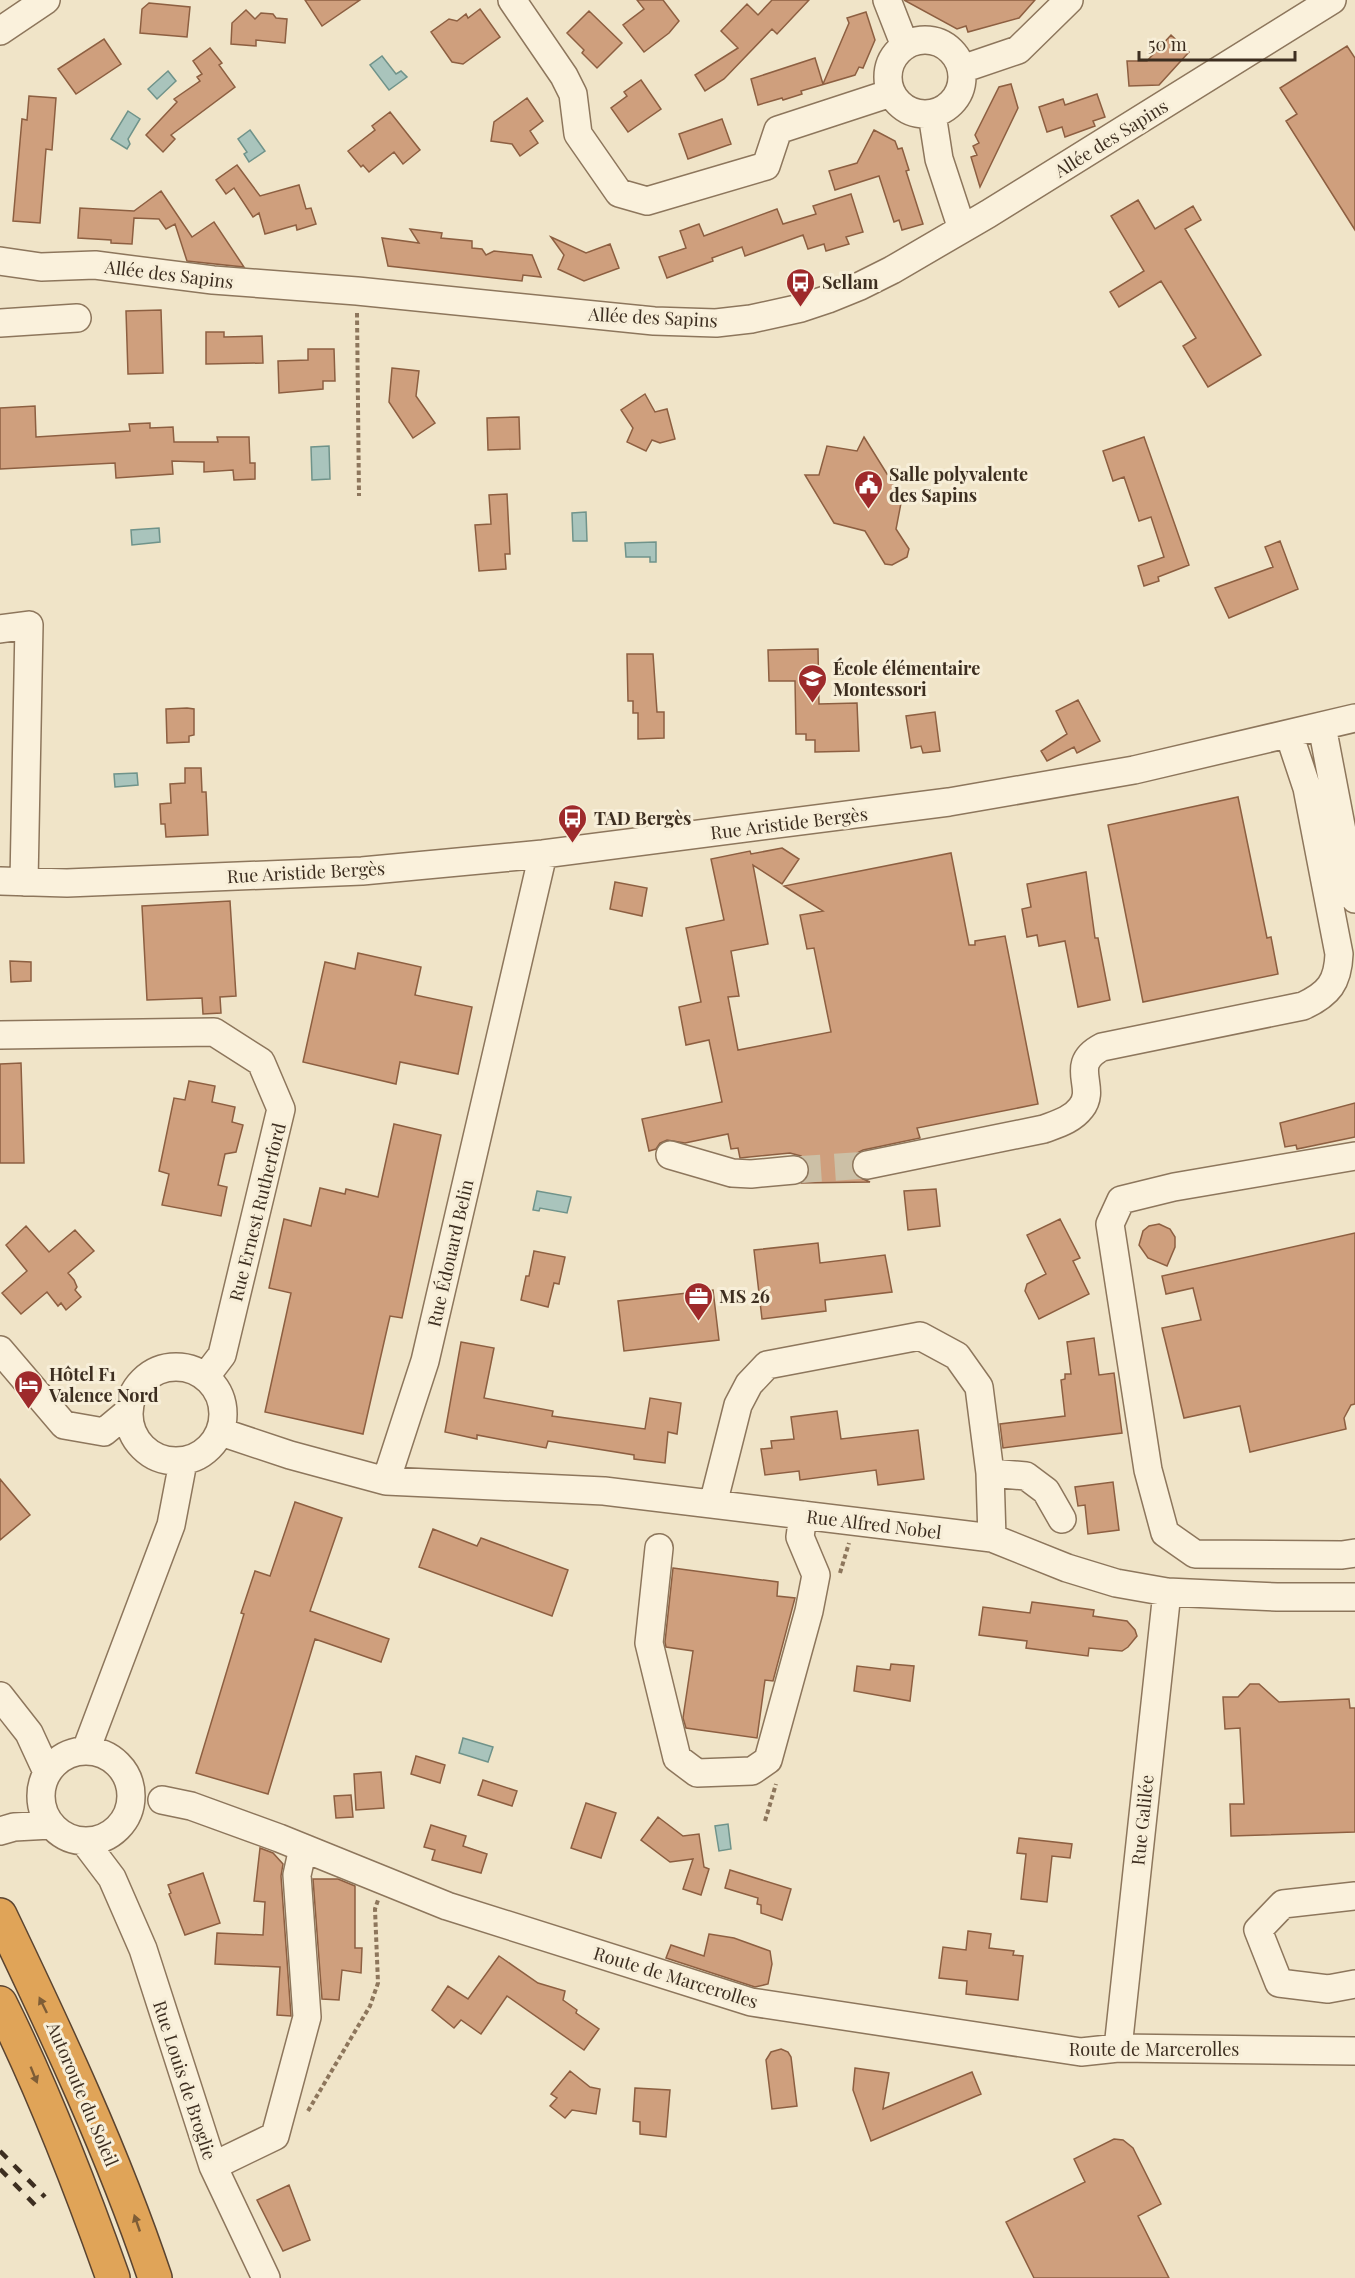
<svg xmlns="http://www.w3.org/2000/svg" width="1355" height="2278" viewBox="0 0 1355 2278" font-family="'Playfair Display',serif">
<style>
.water{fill:#a9c4bc;stroke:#6f938a;stroke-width:1.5}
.building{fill:#cf9f7d;stroke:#8d5f41;stroke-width:1.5}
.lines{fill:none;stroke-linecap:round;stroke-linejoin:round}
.minor-tunnel{stroke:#ccc0a6;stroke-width:27;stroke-dasharray:27 14;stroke-linecap:butt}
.minor-casing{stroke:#8d765c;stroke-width:30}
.highway-casing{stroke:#5b4430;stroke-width:36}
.path{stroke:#8d765c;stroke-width:4;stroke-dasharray:4.5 3;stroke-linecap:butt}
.minor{stroke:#faf1dc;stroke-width:27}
.highway{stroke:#e0a458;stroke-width:33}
.rail{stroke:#3d2e20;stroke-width:4.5;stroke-dasharray:10 10;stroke-linecap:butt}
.oneway{fill:#7e5d36}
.labels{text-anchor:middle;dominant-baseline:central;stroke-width:6;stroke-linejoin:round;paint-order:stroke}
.street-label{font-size:18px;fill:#3d2e20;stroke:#f7eed8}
.poi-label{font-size:18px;font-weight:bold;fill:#3d2e20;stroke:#f7eed8;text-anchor:start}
</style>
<rect width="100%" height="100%" fill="#f0e4c8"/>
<path class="water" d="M382,56l14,18 5,-3 6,6 -18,13 -19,-25z
M168,71l8,10 -19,18 -9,-10z
M128,111l12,8 -12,20 2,5 -3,5 -16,-10z
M250,130l15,21 -16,11 -5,-8 3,-2 -9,-13z
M329,446l1,33 -18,1 -1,-33z
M586,512l1,29h-14l-1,-28z
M159,528l1,14 -28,3 -1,-15z
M656,542v20h-6v-5h-24l-1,-14z
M137,773l1,12 -23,2 -1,-13z
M537,1191l34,6 -4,16 -27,-5 -1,3 -6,-1z
M463,1738l30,9 -5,15 -29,-9z
M728,1824l3,25 -12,2 -4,-25z"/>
<path class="building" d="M305,0h55l-38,26z
M637,0h26l16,21 -10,12 -25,19 -21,-27 21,-16z
M772,0h37l-32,34 -5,-5 -48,50 -19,12 -10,-16 43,-27 -17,-17 26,-27 11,11z
M904,0h131l-16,18 -51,14 -2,-6 -9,3z
M149,3l41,4 -3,30 -47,-4 2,-24z
M480,9l20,28 -37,27 -11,-2 -21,-30 18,-13 8,2 9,-7 2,4z
M246,10l9,9 6,-6 12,1 3,4 11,1 -2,24 -29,-3v6l-25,-2 1,-21z
M589,11l33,32 -25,25 -15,-15 2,-3 -17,-17z
M866,12l9,28 -12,28 -4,-1 -4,8 -54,16 1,3 -19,6 -1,-2 -24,7 -7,-26 64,-21 8,26 26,-61 -2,-5z
M1171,35l18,17 -30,33 -30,1 -2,-25h20z
M104,39l17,25 -45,30 -18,-25z
M1347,46l8,12v172l-69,-109 11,-7 -17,-26z
M210,48l12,15 -3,2 16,22 -64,48 4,4 -12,13 -17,-17 31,-33 -3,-3 26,-18 -3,-4 5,-3 -9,-13z
M641,80l20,29 -33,23 -17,-24 16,-12 -3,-4z
M1011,84l7,24 -38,79 -9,-30 6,-2 -4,-9 6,-3 -4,-8 24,-48z
M1097,94l8,23 -12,4 2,5 -30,11 -3,-10 -15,5 -8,-25 24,-8 2,6z
M29,96l27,2 -4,52 -6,-1 -6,74 -27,-2 9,-102 5,1z
M527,98l16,23 -13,10 8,12 -18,13 -8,-12 -21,-3 3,-19z
M390,112l30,38 -17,14 -9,-12 -25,20 -6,-7 -2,2 -13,-16 27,-21 -3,-4z
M722,119l9,25 -43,15 -9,-25z
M874,130l21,11 3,8 4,-1 7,22 -3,1 17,53 -21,6 -3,-10 -5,2 -15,-46 -44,14 -6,-19 28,-8z
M237,165l23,31 39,-11 7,24 5,-1 5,16 -19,6 -1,-5 -31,9 -6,-21 -6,4 -19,-29 -8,6 -10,-14z
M161,191l31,46 22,-15 30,45 -57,-6 -12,-37 -9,5 -7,-10 -25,-1 -2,26 -21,-1v-3l-33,-2 2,-30 54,3z
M851,194l12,38 -17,5 3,7 -23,7 -2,-7 -16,5 -5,-14 -58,21 -3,-9 -30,11 1,3 -46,17 -8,-21 27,-9 -6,-17 19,-7 5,12 73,-27 6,15 33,-10 -3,-8z
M1138,200l17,29 38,-23 8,14 -16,9 76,126 -53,32 -25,-41 13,-8 -35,-57 -42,26 -9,-15 34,-21 -33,-55z
M410,229l32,4 -1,5 31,3v7l10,1 4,6 8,-4 38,4 9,22 -18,-2 -1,6 -134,-15 -6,-28 37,5z
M551,237l35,16 24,-9 9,24 -35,13 -26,-12 6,-14z
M161,310l2,63 -35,1 -2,-63z
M206,332h18v5l38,-1 1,27 -57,1z
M308,349h26l1,32h-12v8l-44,4 -1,-32 30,-1z
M392,368l27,3 -3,25 19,27 -22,15 -24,-36z
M645,394l10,18 12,-3 8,30 -15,4 -8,-3 -6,11 -19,-9 6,-14 -12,-18z
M35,406l1,31 94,-6 -1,-7 21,-1v5l23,-1 1,15h44l-1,-5h32l1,26h5v16l-21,1 -1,-10 -29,2v-10l-32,-1 1,13 -57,4 -1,-15 -115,6v-61z
M519,417l1,32 -32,1 -1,-32z
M864,437l38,61 -6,31 13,20 -2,8 -15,8 -7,-1 -20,-33 -31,-8 -29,-48h14l8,-29 30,5z
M1144,437l45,128 -31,12 1,4 -15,5 -6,-20 26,-9 -13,-40 -12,4 -15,-44 -11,4 -10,-30z
M507,494l3,60h-5l1,15 -27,2 -4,-46 16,-1 -2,-29z
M1280,541l18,48 -69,29 -14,-30 58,-21 -8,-20z
M818,649l1,55 38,-1 2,48 -44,1v-12h-9v-6h-10l-1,-53h-26l-1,-31z
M627,654h26l4,58h7v26l-26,1v-26h-5v-12h-5z
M1078,700l22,41 -23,12 -3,-6 -27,14 -6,-10 26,-17 -11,-23z
M187,708l7,1v26l-5,1v6l-22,1 -1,-34z
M935,712l5,39 -17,2 -2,-7 -10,2 -5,-32z
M185,768h16l1,24h4l2,43 -42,2 -1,-13h-4l-1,-20 11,-1 -1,-19 15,-1z
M1238,797l29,141 4,-1 7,37 -135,28 -35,-177z
M782,848l17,11 -17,25 -29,-19 15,79 -37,7 8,45 -11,1 10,53 93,-18 -17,-84 -7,1 -7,-34 23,-4 -39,-25 167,-33 18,92h6v-4l30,-5 33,168 -121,24 3,10 -57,12 -6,3 -5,6v10l4,7 14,6 -68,1 6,-6 2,-8 -3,-8 -6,-5 -11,-3 -50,5 -2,-10 -7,1 -3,-15 -43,9 -18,-3 -7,3 -4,6 -7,2 -7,-32 80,-17 -13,-62 -23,5 -7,-38 22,-5 -15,-74 38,-8 -13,-61 39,-8 1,3z
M1086,872l9,66h3l12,62 -32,7 -13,-66 -26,5 -2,-11 -10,2 -5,-28 9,-2 -4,-23z
M615,882l32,6 -5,28 -32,-7z
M230,901l6,95 -16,1 1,16 -18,1 -1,-16 -55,2 -5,-94z
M358,953l63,14 -6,28 57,12 -14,67 -58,-12 -4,22 -93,-22 22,-100 30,7z
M10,961l21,1v19l-20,1z
M21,1063l3,100h-24v-99z
M189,1081l26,5 -3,16 23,5 -3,15 11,3 -7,27 -11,2 -7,31 9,2 -6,29 -59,-11 7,-31 -10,-3 15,-73 11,2z
M1355,1103v34l-58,12 -1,-4 -11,2 -5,-24z
M394,1124l47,11 -39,183 -12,-2 -27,118 -98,-22 26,-119 -22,-5 15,-69 27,7 9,-38 25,6 1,-5 32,8z
M936,1189l4,37 -32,4 -4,-39z
M1060,1219l20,39 -7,3 16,33 -50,25 -14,-28 2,-7 19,-10 -19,-39z
M1159,1224l11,5 5,8v10l-8,19 -19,-8 -9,-13 4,-14 6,-5z
M26,1226l23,26 26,-22 19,21 -26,22 6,7 3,7 -2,3 6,7 -15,13 -5,-7 -3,3 -11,-14 -26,22 -19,-21 25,-22 -21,-26z
M1355,1233v171l-4,1 -7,13 2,11 -96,23 -10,-46 -56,12 -22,-90 39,-8 -8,-32 -27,6 -4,-18z
M818,1243l2,20 65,-8 7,37 -67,8 1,11 -64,8 -8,-69z
M534,1251l31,6 -6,27 -5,-1 -6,24 -27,-7 5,-24h3z
M713,1290l6,50 -95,11 -6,-50z
M1094,1338l5,37 15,-2 8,60 -119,15 -3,-24 65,-8 -4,-36 4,-1v-5h6l-4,-32z
M461,1342l33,6 -10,50 69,13 -1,5 93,13 5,-31 31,5 -4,31 -9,-2 -3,31 -31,-4v-4l-86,-14 -2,7 -69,-13v4l-32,-7z
M837,1411l4,28 77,-9 6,49 -46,6 -2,-15 -76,10 -1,-9 -34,4 -4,-26 11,-1 -1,-7 23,-2 -3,-22z
M0,1479l30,36 -30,25z
M1113,1482l6,48 -31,4 -3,-29 -7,1 -3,-19z
M295,1502l47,16 -32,93 79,28 -8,23 -66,-23 -47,155 -72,-21 48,-159 -3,-1 14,-42 15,5z
M433,1529l44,17 4,-8 87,32 -16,46 -133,-49z
M673,1568l105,14 -1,14 18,2 -22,83 -8,-1 -8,58 -71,-10 -3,-10 10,-67 -27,-4 -1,-5z
M1032,1602l62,8 -1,6 34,5 8,9 2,6 -9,11 -6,4 -33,-3 -1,8 -62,-8 1,-7 -48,-6 4,-28 47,6z
M891,1664l23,2 -4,35 -56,-10 3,-25 33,4z
M1250,1684h9l20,18 70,-3 1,9h5v124l-124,4 -1,-32h14l-4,-76 -15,1 -2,-32h15z
M416,1756l29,9 -5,18 -29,-9z
M381,1772l3,36 -28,2 -2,-36z
M483,1780l34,11 -5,15 -34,-11z
M351,1795l2,22 -17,1 -2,-22z
M586,1803l30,10 -15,45 -30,-10z
M658,1817l25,19 16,-2 5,33 5,2 -8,26 -18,-6 10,-30 -23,3 -29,-22z
M431,1825l35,11 -3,10 24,8 -6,19 -49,-13 3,-10 -11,-3z
M1019,1838l53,6 -2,14 -18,-2 -5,46 -26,-3 5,-45 -9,-1z
M260,1848l13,5 10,11 -2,12 10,140 -14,-1 3,-48 -65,-3 2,-31 46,2 2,-33 -11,-1z
M730,1870l61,19 -9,31 -21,-7v-8l-4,-1 1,-6 -33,-10z
M203,1873l17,50 -35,12 -16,-41 2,-1 -3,-8z
M313,1879h25l17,7v62h7l-1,25 -19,-3 -3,30 -17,-1z
M968,1931l23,3 -2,14 25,3 -1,4 10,1 -5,44 -52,-6 1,-13 -28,-3 4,-31 23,3z
M709,1934l25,4 36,13 2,13 -4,20 -13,3 -89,-29 5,-13 33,11z
M499,1956l39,27 27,8 -2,9 14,10 -1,3 23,16 -15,21 -77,-54 -26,38 -20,-14 -7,8 -22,-18 16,-24 20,13z
M781,2049l7,3 3,5 6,49 -25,3 -6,-49 5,-8z
M855,2068l34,5 -6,36 89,-37 9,22 -110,47 -18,-51z
M570,2071l20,16 10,2 -4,25 -24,-4 -7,8 -15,-12 7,-8 -6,-4z
M635,2088l35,2 -4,47 -26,-3v-12l-7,-1z
M1114,2139l9,1 10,8 28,56 -23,12 31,62h-135l-28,-56 79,-40 -11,-23z
M289,2185l21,55 -27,11 -26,-51z"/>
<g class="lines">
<path class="minor-tunnel" d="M794,1170l73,-5"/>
<defs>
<path id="minor" d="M512,0l52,76 9,18 5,40 41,59 28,8 119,-35 12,-36 113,-37
M887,0l18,46
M0,31l46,-31
M888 77a37 37 0 1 1 74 0a37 37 0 1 1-74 0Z
M962,69l56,-19 51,-50
M932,114l7,45 23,70
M0,261l41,6 54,-2 118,15 144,11 297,30 62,2 35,-4 50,-11 27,-9 32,-13 32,-16 96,-56 344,-214
M0,323l77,-5
M0,629l29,-4 -5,257
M1322,726l33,173
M0,881l67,2 295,-12 181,-17 406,-52 185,-32 221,-52
M0,1035l214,-3 47,30 20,47 -59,246 -16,21
M670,1155l62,18 19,1 43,-4
M1355,1156l-181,31 -53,13 -11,24 38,246 17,63 30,21 147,1 13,-2
M867,1165l177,-36c13,-5 28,-9 37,-21 17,-21 -14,-43 21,-61l201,-41c26,-12 35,-24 36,-52l-32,-166 -18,-54
M0,1350l64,75 40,7 24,-20
M129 1414a47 47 0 1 1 94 0a47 47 0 1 1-94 0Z
M221,1432l69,23 96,26 218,10 388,47 75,30 49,15 51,9 110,5h78
M990,1473l36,3 20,15 16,28
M386,1481l39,-120 118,-507
M713,1504l25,-99 11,-21 18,-19 153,-29 37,20 22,31 11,86 2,65
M659,1548l-10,95 28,115 20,15 55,-2 16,-11 41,-149 7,-36 -16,-38 3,-22
M0,1696l29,37 18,39
M86,1750l85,-225 12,-63
M41 1796a45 45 0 1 1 90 0a45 45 0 1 1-90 0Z
M162,1800l29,6 88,32 168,68 304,96 330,50 37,-4 237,3
M0,1831l14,-4 37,-2
M84,1841l28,37 31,71 70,217 53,112
M1355,1896l-72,8 -25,26 21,53 49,6 27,-5
M1118,2048l49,-456
M213,2166l62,-30 32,-119 -10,-142 6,-27"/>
<path id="highway" d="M0,1915c57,119 113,238 155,363
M0,2003c44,88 80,182 113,275"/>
</defs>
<use href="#minor" class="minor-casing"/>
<use href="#highway" class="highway-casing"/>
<path class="path" d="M357,313l2,183
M840,1573l9,-30
M765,1821l11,-37
M308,2111l62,-105 8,-23 -3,-74 3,-9"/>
<use href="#minor" class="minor"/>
<use href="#highway" class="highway"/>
<path class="rail" d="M0,2151l45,46
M0,2169l36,37"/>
</g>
<defs><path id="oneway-solid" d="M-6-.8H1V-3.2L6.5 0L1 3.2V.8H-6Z" transform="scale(1.5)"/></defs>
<g class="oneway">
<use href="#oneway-solid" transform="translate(43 2005) rotate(-116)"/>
<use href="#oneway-solid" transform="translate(34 2075) rotate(68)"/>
<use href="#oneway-solid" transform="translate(137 2223) rotate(-109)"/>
</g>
<defs>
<symbol id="bus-pin" viewBox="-11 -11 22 30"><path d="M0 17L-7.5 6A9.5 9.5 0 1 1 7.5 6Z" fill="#9e2a2b" stroke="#f7eed8"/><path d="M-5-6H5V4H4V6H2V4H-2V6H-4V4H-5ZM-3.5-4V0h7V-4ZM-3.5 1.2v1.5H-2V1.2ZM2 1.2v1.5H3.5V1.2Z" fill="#fff"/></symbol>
<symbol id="civic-pin" viewBox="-11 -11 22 30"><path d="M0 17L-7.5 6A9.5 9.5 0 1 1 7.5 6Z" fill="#9e2a2b" stroke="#f7eed8"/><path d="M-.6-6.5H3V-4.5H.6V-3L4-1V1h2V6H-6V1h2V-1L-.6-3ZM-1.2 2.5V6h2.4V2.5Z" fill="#fff"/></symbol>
<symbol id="school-pin" viewBox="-11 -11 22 30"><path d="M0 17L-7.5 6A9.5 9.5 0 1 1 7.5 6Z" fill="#9e2a2b" stroke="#f7eed8"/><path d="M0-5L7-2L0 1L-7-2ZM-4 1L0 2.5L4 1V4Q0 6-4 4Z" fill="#fff"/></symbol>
<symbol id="office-pin" viewBox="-11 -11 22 30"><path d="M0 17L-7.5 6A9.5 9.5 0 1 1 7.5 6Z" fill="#9e2a2b" stroke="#f7eed8"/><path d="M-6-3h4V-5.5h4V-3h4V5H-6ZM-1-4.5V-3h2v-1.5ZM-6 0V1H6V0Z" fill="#fff"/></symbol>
<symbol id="hotel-pin" viewBox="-11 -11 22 30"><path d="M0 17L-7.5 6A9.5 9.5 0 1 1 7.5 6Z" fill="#9e2a2b" stroke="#f7eed8"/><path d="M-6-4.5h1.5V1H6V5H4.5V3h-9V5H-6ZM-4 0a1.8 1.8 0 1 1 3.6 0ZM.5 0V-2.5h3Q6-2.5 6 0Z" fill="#fff"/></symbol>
</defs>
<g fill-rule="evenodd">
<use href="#bus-pin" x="784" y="266" width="33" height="45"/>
<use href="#civic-pin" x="852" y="468" width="33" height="45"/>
<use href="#school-pin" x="796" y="662" width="33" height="45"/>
<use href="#bus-pin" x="556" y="802" width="33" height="45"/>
<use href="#office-pin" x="682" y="1280" width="33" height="45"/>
<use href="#hotel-pin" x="12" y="1368" width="33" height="45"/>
</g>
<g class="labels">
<g class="street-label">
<text transform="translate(1111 138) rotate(-32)">Allée des Sapins</text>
<text transform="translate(169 274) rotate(7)">Allée des Sapins</text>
<text transform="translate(653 317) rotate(3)">Allée des Sapins</text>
<text transform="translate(789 823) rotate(-7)">Rue Aristide Bergès</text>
<text transform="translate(306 872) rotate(-3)">Rue Aristide Bergès</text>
<text transform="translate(257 1212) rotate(-76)">Rue Ernest Rutherford</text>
<text transform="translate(450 1253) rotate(-77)">Rue Édouard Belin</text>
<text transform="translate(874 1524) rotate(7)">Rue Alfred Nobel</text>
<text transform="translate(1142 1820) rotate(-84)">Rue Galilée</text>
<text transform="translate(676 1977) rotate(17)">Route de Marcerolles</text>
<text x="1154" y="2049">Route de Marcerolles</text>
<text transform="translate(185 2080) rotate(72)">Rue Louis de Broglie</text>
<text transform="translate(83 2094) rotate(67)">Autoroute du Soleil</text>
</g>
<g class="poi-label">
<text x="822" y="282">Sellam</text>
<text x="889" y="474">Salle polyvalente<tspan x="889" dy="21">des Sapins</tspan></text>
<text x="833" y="668">École élémentaire<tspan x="833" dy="21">Montessori</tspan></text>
<text x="594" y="818">TAD Bergès</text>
<text x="719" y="1296">MS 26</text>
<text x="49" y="1374">Hôtel F1<tspan x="49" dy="21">Valence Nord</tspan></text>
</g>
</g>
<path d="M1139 51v9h156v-9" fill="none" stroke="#3d2e20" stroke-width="3"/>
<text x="1148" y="51" font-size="18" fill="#3d2e20" stroke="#f7eed8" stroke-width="4.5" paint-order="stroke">50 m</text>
</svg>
